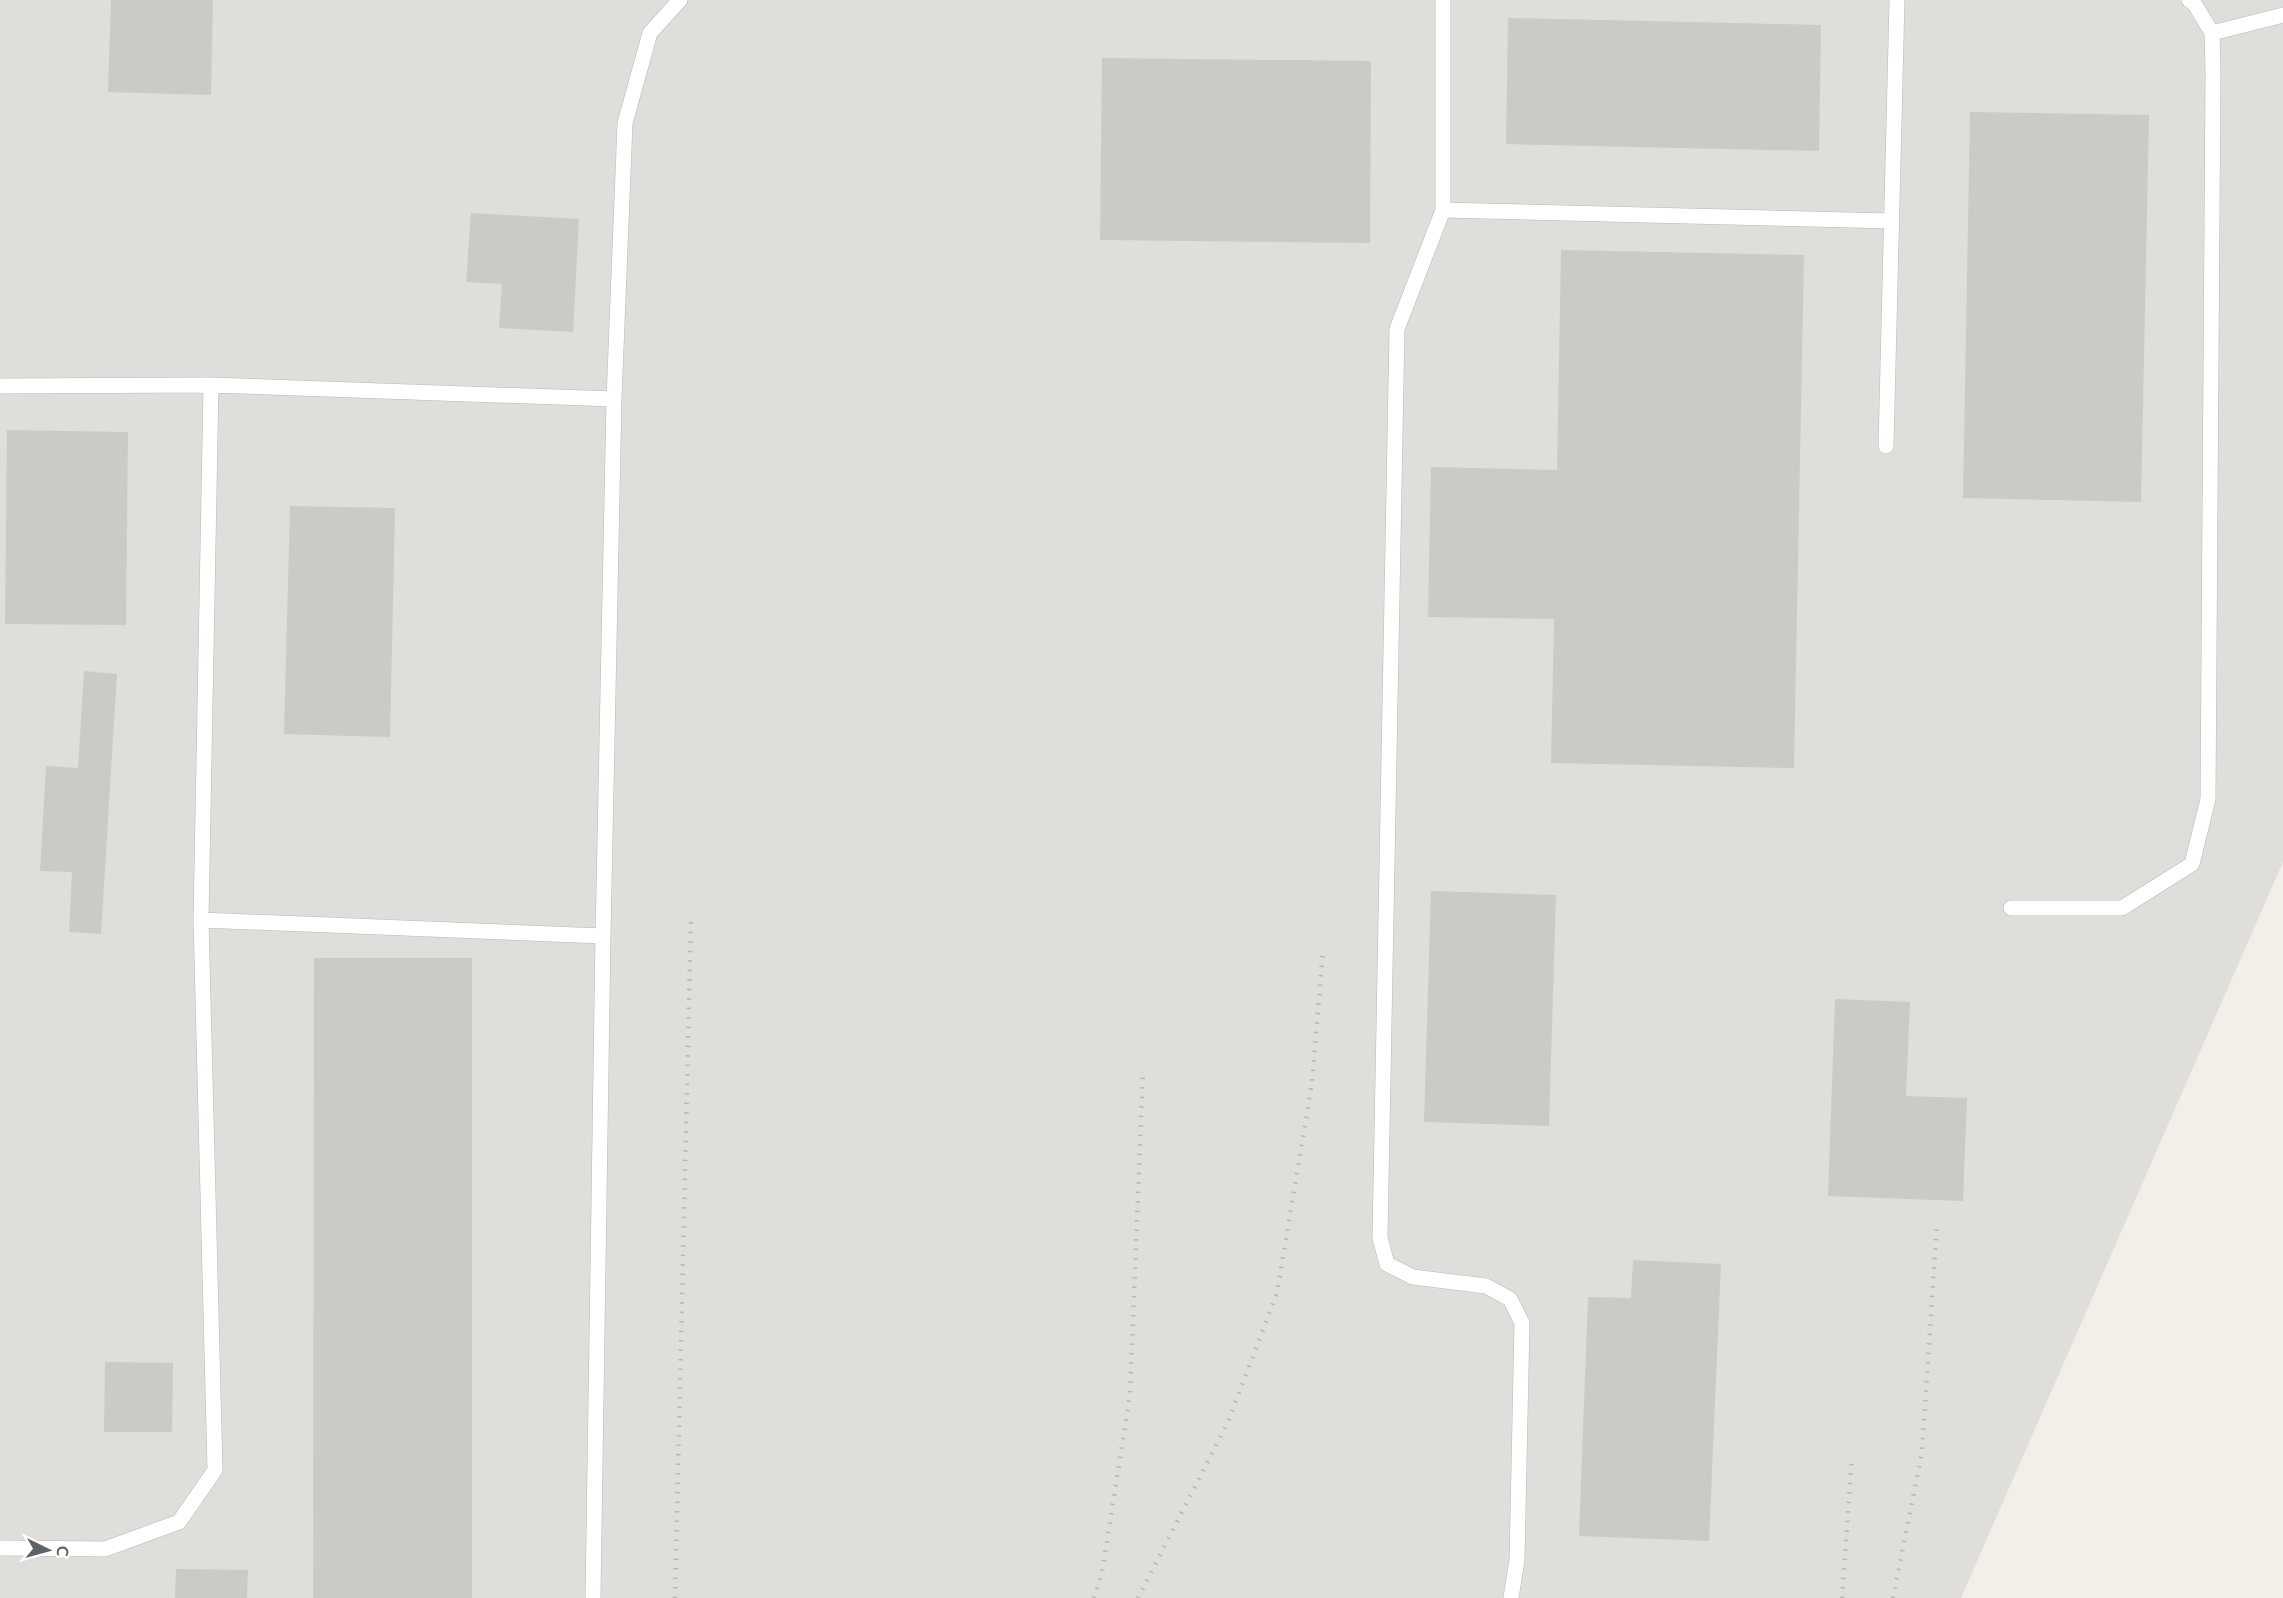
<svg xmlns="http://www.w3.org/2000/svg" width="2283" height="1598" viewBox="0 0 2283 1598" font-family="Mulish,sans-serif">
<style>
.industrial{fill:#e0deda}
.building{fill:#cccac5}
.lines{fill:none;stroke-linecap:round;stroke-linejoin:round}
.lane-casing{stroke:#b5b8bc;stroke-width:16}
.lane{stroke:#fff;stroke-width:15}
.rail{stroke:#b6b7b8;stroke-width:4.5;stroke-dasharray:1.5 8;stroke-linecap:butt}
</style>
<rect width="100%" height="100%" fill="#f1efe8"/>
<path class="industrial" d="M0,0h2283v862l-322,736h-1961z"/>
<path class="building" d="M111,0h102l-2,95 -103,-3z
M1508,18l313,7 -2,126 -313,-7z
M1102,58l269,3 -1,182 -270,-3z
M1970,112l179,3 -8,387 -178,-4z
M471,213l108,6 -6,113 -74,-4 3,-44 -36,-2z
M1561,250l243,5 -10,513 -243,-5 3,-144 -126,-2 3,-150 126,3z
M7,430l121,2 -2,193 -121,-1z
M290,506l105,2 -5,229 -106,-3z
M84,671l33,3 -16,260 -32,-2 3,-60 -32,-1 6,-105 32,2z
M1431,891l125,4 -7,231 -125,-4z
M314,958h158v640h-159z
M1835,999l75,3 -4,94 61,2 -4,103 -135,-5z
M1633,1260l88,4 -12,277 -130,-5 9,-239 43,1z
M105,1362l68,1 -1,69h-68z
M176,1569l72,1 -1,28h-72z"/>
<g class="lines">
<defs>
<path id="lane" d="M1443,0v210l-46,119 -17,909 7,26 26,13 73,9 24,13 12,24 -5,237 -6,38
M2212,33l71,-18
M1443,210l449,11
M0,386l211,-1 403,14
M1886,446l11,-446
M2011,908h111l70,-44 16,-65 5,-726 -1,-40 -18,-30 -5,-3
M201,920l402,16
M0,1548l105,1 74,-27 36,-52 -14,-550 10,-535
M593,1598l10,-662 11,-537 11,-276 25,-90 30,-33"/>
</defs>
<use href="#lane" class="lane-casing"/>
<use href="#lane" class="lane"/>
<path class="rail" d="M675,1598l16,-681
M1094,1598l8,-25 28,-179 13,-324
M1138,1598l90,-176 49,-129 35,-210 11,-133
M1842,1598l10,-142
M1893,1598l29,-146 15,-229"/>
</g>
<g transform="translate(48 1550) rotate(95)" stroke="#ffffff" stroke-width="4.5" paint-order="stroke">
<path d="M0-4.5L10 22L0 15L-10 22Z" fill="#5f6368"/>
<text y="-9" font-size="16" font-weight="bold" text-anchor="middle" fill="#5f6368">С</text>
</g>
</svg>
